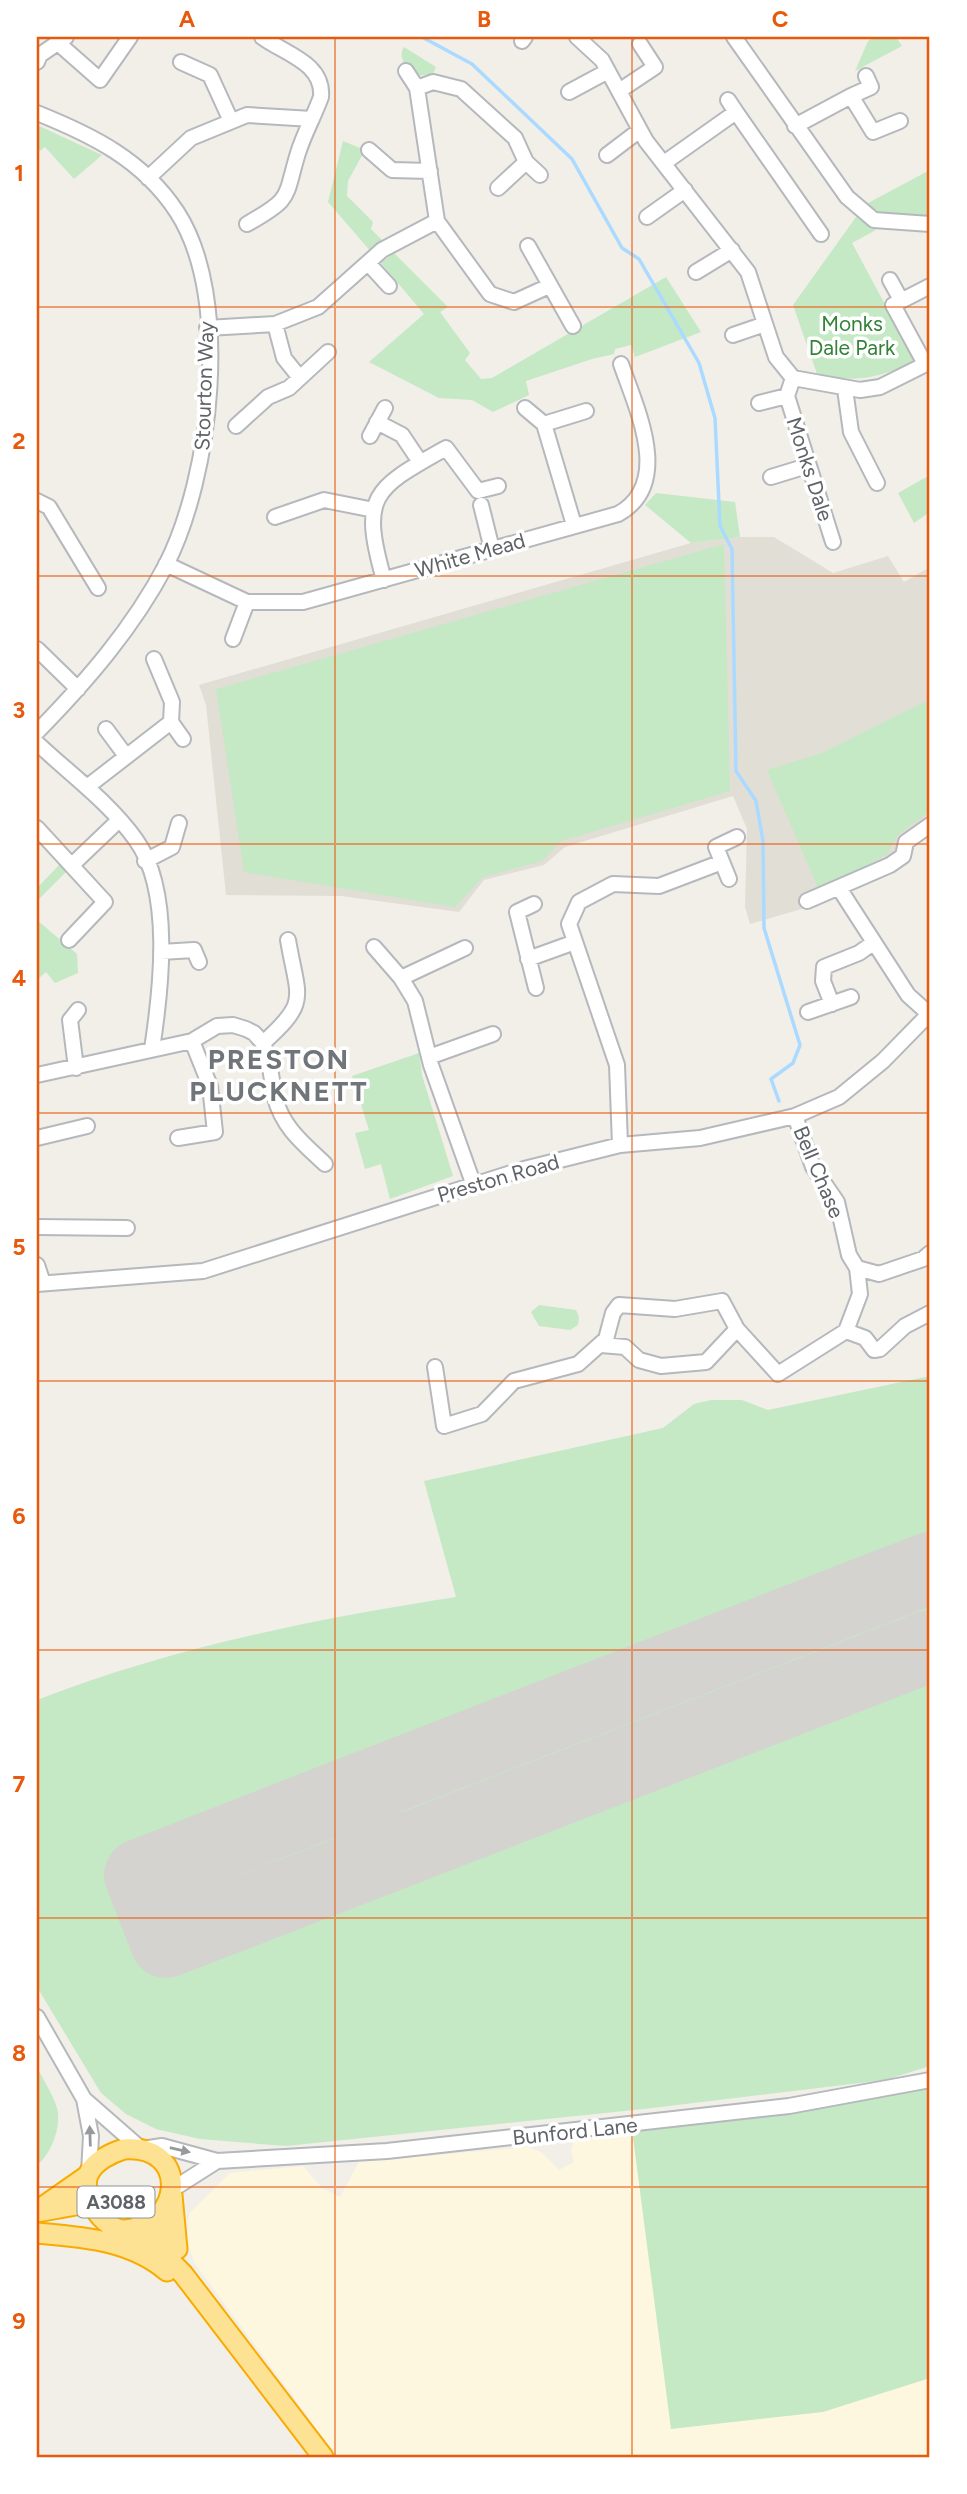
<svg xmlns="http://www.w3.org/2000/svg" width="967" height="2494" viewBox="0 0 967 2494" font-family="Figtree,sans-serif">
<style>
.commercial{fill:#fef7e0}
.education{fill:#e1ded6}
.green{fill:#c5e8c5}
.lines{fill:none;stroke-linecap:round;stroke-linejoin:round}
.stream{stroke:#aadaff;stroke-width:3.5}
.runway{stroke:#d4d3d0;stroke-width:72}
.minor-casing{stroke:#b5b8bc;stroke-width:18}
.highway-casing{stroke:#f9ab00;stroke-width:23}
.minor{stroke:#fff;stroke-width:14}
.highway{stroke:#fde293;stroke-width:19}
.oneway{fill:#979a9d}
.grid{fill:none;stroke:#e8590c;stroke-width:2;stroke-opacity:0.55}
.labels{text-anchor:middle;dominant-baseline:central;stroke-width:7;stroke-linejoin:round;paint-order:stroke}
.shield{fill:#fff;stroke:#8f9295;stroke-width:2}
.shield-label{font-size:19px;font-weight:bold;fill:#5f6368}
.park-label{font-size:21px;fill:#348238;stroke:#fff}
.street-label{font-size:21px;fill:#5f6368;stroke:#fff}
.district-label{font-size:28px;font-weight:bold;letter-spacing:2px;fill:#70757a;stroke:#fff}
.neatline{fill:none;stroke:#e8590c;stroke-width:2.5}
.grid-label{font-size:23px;text-anchor:middle;font-weight:bold;fill:#e8590c}
</style>
<rect width="100%" height="100%" fill="#f1efe8"/>
<path class="commercial" d="M930,2087v370h-592l-143,-193 -8,-23 2,-27 41,-41 73,-7 19,22 18,9 19,-35 169,-15 13,5 18,18 15,-8 -3,-11 3,-11 9,-5z"/>
<path class="education" d="M740,537h34l59,36 55,-17 16,26 26,-15v250l-28,19 -8,16 -35,21 -57,25 3,10 -55,16 -5,-17 2,-78 -14,-33 -168,51 -21,18 -60,15 -25,32 -118,-16 -115,-1 -20,-190 -7,-20 492,-142z"/>
<path class="green" d="M874,37h22l6,9 -47,25 13,-30z
M404,47l32,20 -3,7 -19,2c-7,-9 -17,-18 -10,-29z
M37,125l65,30 -28,24 -29,-32 -8,6z
M343,141l22,9 -17,31 -1,15 26,26 -2,7 15,15 -14,9 -44,-51z
M930,170v50l-54,-2 -14,-8 6,-7z
M856,217l20,13 -24,13 64,119c-40,15 -56,22 -99,12l-24,-69z
M394,253l54,54 -8,5 30,41 -5,7 16,19 11,-1 174,-101 35,55 -66,25 -4,-12 -16,4 -1,5 -22,5 -66,22 3,14 -36,17 -21,-12 -33,-2 -70,-36 55,-48 -43,-51z
M930,475v37l-16,11 -16,-30z
M656,493l79,9 5,35 -49,6 -46,-38z
M724,544l6,247 -169,50 -19,20 -59,16 -28,30 -211,-35 -28,-183z
M930,699v112l-31,23 -12,20 -26,15 -43,19 -51,-118 55,-17z
M62,862l7,7 -32,32v-13z
M37,920l40,34 1,19 -23,10 -9,-11 -9,8z
M419,1053l3,22 31,101 -63,23 -9,-35 -16,5 -10,-36 14,-3 -17,-54z
M539,1305l37,5 3,7 -1,8 -8,5 -31,-4 -8,-14z
M930,1376v690l-45,14 -241,29 -358,37 -86,-7 -44,-10 -30,-15 -25,-21 -64,-106v-287c133,-52 277,-81 419,-103l-32,-116 239,-53 31,-24 17,-4h31l26,10z
M37,2067c6,13 16,27 20,41 5,18 -6,47 -20,57z
M930,2085v293l-107,34 -152,17 -39,-299z"/>
<g class="lines">
<path class="stream" d="M422,37l50,27 100,95 50,89 17,11 60,104 16,55 5,108 12,23 4,222 20,30 7,40 1,87 36,117 -7,18 -22,16 8,22"/>
<path class="runway" d="M930,1568l-575,223 26,68 549,-213
M355,1791l26,68 -215,83 -26,-67z"/>
<defs>
<path id="minor" d="M577,37l25,23 44,81 102,131 28,85 17,21 67,12 20,-3 50,-25
M734,37l113,160 27,23 56,4
M522,41l3,-4
M58,43l42,37 30,-43
M37,62l3,-7 26,-18
M181,62l29,13 21,46
M406,71l11,17
M619,91l36,-24 -15,-23
M569,92l39,-21
M851,96l20,-9 -5,-11
M728,100l8,12
M37,113c55,22 106,47 140,99 56,86 34,265 -11,353 -33,63 -80,117 -129,167
M795,126l56,-30 22,36 27,-11
M369,150l23,20 38,1
M607,155l33,-25
M526,162l14,13
M664,163l72,-51 85,122
M148,178l43,-40 56,-23 65,4
M498,188l28,-26 -11,-24 -54,-49 -28,-7 -16,6 20,133 53,73 24,8 35,-16
M647,217l38,-27
M247,224c46,-26 37,-25 51,-71 6,-19 16,-37 23,-56 3,-34 -36,-43 -59,-60
M528,246l45,80
M368,263l21,23
M696,272l36,-22
M890,280l11,20
M275,324l9,34 16,20
M207,328l68,-4 43,-17 64,-57 55,-29
M733,335l32,-11
M925,364l-32,-59 37,-19
M793,378l-6,18 46,146
M845,389l6,43 26,51
M759,403l28,-7
M525,408l19,16 30,101
M377,422l25,13 18,27
M544,424l42,-13
M236,426l32,-29 21,-9 39,-36
M370,436l15,-28
M771,477l36,-11
M37,501l12,6 49,81
M481,505l11,44
M275,517l49,-17 50,10
M166,564l81,38h56l315,-88c55,-30 19,-104 3,-150
M384,580c-24,-85 -11,-91 62,-132l32,43 20,-5
M233,639l14,-37
M37,649l41,40
M171,722l12,17
M106,729l20,27
M37,743c33,31 73,60 99,97 37,51 25,150 16,209
M87,787l84,-65 1,-20 -18,-43
M37,828l68,74 -36,38
M145,861l27,-14 7,-24
M73,864l45,-43
M729,879l-13,-32 21,-10
M839,888l69,107 21,19
M807,901l83,-36 13,-9 3,-14 24,-17
M534,904l-17,8 19,76
M374,947l27,31 14,23 16,64 42,118
M161,952l33,-2 5,12
M528,959l47,-17
M401,978l64,-30
M832,1004l-9,-23 1,-14 35,-14 14,-10
M808,1012l43,-15
M263,1043c8,18 8,36 12,55 8,30 29,46 50,66
M429,1057l64,-23
M76,1068l-6,-48 8,-10
M37,1075l155,-34 25,-15 16,-1 13,4 8,4 9,10c47,-42 35,-44 25,-103
M37,1138l50,-12
M178,1138l37,-6 -5,-46 -18,-45
M620,1145l-3,-80 -48,-141 10,-22 34,-18 46,2 63,-24
M37,1227l90,1
M37,1265l6,18
M857,1268l22,6 44,-15 7,-6
M37,1284l166,-13 321,-102 96,-24 80,-7 95,-22 44,-19 44,-36 47,-48
M846,1331l19,7 9,12 6,-1 25,-23 25,-13
M601,1345l24,2 14,13 22,6 45,-4 31,-33
M435,1367l9,59 38,-12 32,-33 64,-17 28,-25 7,-26 6,-8 56,4 47,-8 15,28 41,45 68,-43 14,-37 -3,-26 -8,-13 -12,-53 -24,-35 -18,-51
M37,2017l47,82 56,49
M84,2099l7,37 -2,37
M142,2149l20,-3 55,15 170,-10 402,-45 141,-26
M173,2189l44,-28"/>
<path id="highway" d="M124,2149c66,-5 60,77 1,81 -21,1 -47,-38 -36,-57 6,-12 22,-20 35,-24z
M172,2195l5,54
M44,2206l43,-30
M37,2212c69,-12 93,-24 140,37
M124,2230l30,15 29,29 140,183
M37,2233c46,4 94,7 130,38"/>
</defs>
<use href="#minor" class="minor-casing"/>
<use href="#highway" class="highway-casing"/>
<use href="#minor" class="minor"/>
<use href="#highway" class="highway"/>
</g>
<defs><path id="oneway-solid" d="M-6-.8H1V-3.2L6.5 0L1 3.2V.8H-6Z" transform="scale(1.75)"/></defs>
<g class="oneway">
<use href="#oneway-solid" transform="translate(90 2136) rotate(-92)"/>
<use href="#oneway-solid" transform="translate(180 2150) rotate(13)"/>
</g>
<path class="grid" d="M335,37v2420M632,37v2420M37,307h893M37,576h893M37,844h893M37,1113h893M37,1381h893M37,1650h893M37,1918h893M37,2187h893"/>
<g class="labels">
<rect class="shield" x="77.5" y="2186.5" width="77" height="31" rx="5"/>
<g class="shield-label">
<text x="116" y="2202">A3088</text>
</g>
<g class="park-label">
<text x="852" y="323">Monks<tspan x="852" dy="24">Dale Park</tspan></text>
</g>
<g class="street-label">
<text transform="translate(204 386) rotate(-88)">Stourton Way</text>
<text transform="translate(810 469) rotate(72)">Monks Dale</text>
<text transform="translate(470 555) rotate(-16)">White Mead</text>
<text transform="translate(819 1172) rotate(67)">Bell Chase</text>
<text transform="translate(498 1178) rotate(-16)">Preston Road</text>
<text transform="translate(575 2131) rotate(-6)">Bunford Lane</text>
</g>
<g class="district-label">
<text x="279" y="1059">PRESTON<tspan x="279" dy="32">PLUCKNETT</tspan></text>
</g>
</g>
<rect width="967" height="2494" fill="none" stroke="#ffffff" stroke-width="77"/>
<rect x="38" y="38" width="890" height="2418" class="neatline"/>
<g class="grid-label">
<text x="187" y="27">A</text>
<text x="484" y="27">B</text>
<text x="780" y="27">C</text>
<text x="19" y="181">1</text>
<text x="19" y="449">2</text>
<text x="19" y="718">3</text>
<text x="19" y="986">4</text>
<text x="19" y="1255">5</text>
<text x="19" y="1524">6</text>
<text x="19" y="1792">7</text>
<text x="19" y="2061">8</text>
<text x="19" y="2329">9</text>
</g>
</svg>
